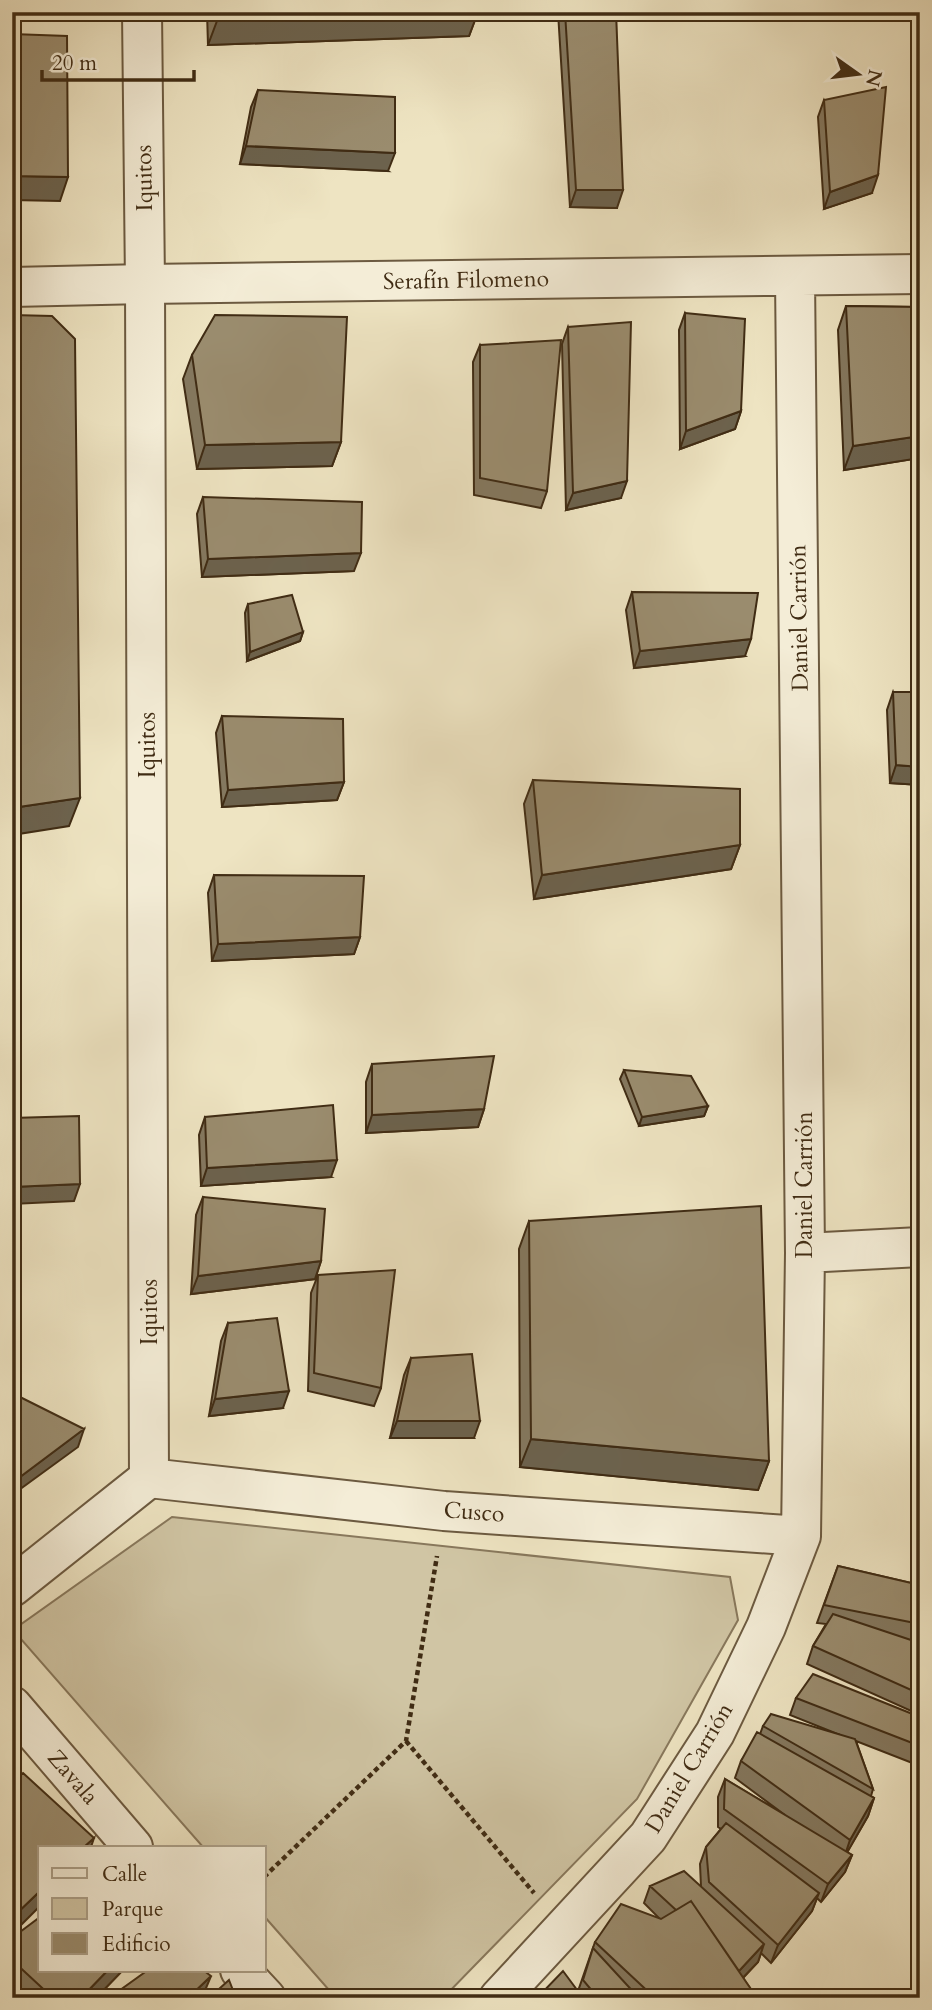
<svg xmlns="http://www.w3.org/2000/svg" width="932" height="2010" viewBox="0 0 932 2010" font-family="Cardo,serif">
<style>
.green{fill:#d0c5a4;stroke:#88785c;stroke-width:2}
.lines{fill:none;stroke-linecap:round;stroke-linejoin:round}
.minor-casing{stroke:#6c5a40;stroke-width:42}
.tertiary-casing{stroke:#6c5a40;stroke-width:42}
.path{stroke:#402c14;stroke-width:4.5;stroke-dasharray:5 3.5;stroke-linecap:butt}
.minor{stroke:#f4edd7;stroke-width:38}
.tertiary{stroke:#f4edd7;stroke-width:38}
.wall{fill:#84785f;stroke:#402c14;stroke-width:2}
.shaded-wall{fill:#6c624d;stroke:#402c14;stroke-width:2}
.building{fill:#9a8c6e;stroke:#402c14;stroke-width:2}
.labels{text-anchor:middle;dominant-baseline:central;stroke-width:5;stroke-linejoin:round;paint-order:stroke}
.street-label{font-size:23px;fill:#402c14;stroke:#f4edd7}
</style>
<rect width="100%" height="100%" fill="#eee4c2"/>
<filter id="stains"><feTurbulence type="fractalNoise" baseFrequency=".00286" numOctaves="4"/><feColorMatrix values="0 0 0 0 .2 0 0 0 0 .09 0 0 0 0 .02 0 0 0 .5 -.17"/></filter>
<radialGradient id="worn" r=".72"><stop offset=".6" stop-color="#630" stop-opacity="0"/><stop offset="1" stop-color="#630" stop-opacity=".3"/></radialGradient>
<path class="green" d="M172,1517l558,60 8,43 -101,179 -194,199h-107l-72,-82v-69h-61l-190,-217z"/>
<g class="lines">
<defs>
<path id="minor" d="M12,287l133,-3 775,-10
M805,1253l115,-6
M149,1478l295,33 357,25
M12,1706l121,141
M240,1970l26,28
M499,1998l149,-161 67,-104 51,-106 35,-91 4,-283 -10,-976"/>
<path id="tertiary" d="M12,1587l137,-109 -4,-1194 -3,-272"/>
</defs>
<use href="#minor" class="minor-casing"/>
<use href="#tertiary" class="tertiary-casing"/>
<path class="path" d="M406,1741l128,152
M264,1877l142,-136 31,-185"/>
<use href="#minor" class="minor"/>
<use href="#tertiary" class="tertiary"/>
</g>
<path class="wall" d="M207,12h271l-9,24 -261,9z
M558,12h58l1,196 -47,-1z
M258,90l130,81 -148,-7 11,-57z
M824,100l48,93 -48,16 -6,-92z
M846,306l74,1v151l-76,12 -6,-140z
M685,313l56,98 -6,18 -55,20 -1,-119z
M568,327l53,171 -55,12 -4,-166z
M480,345l67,146 -6,17 -67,-13 -1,-133z
M192,355l149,87 -9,24 -135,3 -14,-90z
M203,497l151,74 -152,6 -5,-63z
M632,592l113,64 -111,12 -8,-58z
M248,604l55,28 -3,9 -53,20 -2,-48z
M893,692l27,93 -30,-2 -3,-73z
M222,716l122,66 -7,18 -115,7 -6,-74z
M533,780l207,65 -9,24 -197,30 -10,-95z
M214,875l146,62 -6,17 -142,7 -4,-68z
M372,1064l112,45 -6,18 -112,6v-51z
M624,1070l84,36 -4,10 -65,10 -19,-47z
M205,1117l126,60 -130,9 -2,-51z
M203,1197l118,64 -6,18 -124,15 5,-79z
M529,1221l240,240 -11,29 -238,-23 -1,-218z
M318,1275l63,113 -7,18 -66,-15 3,-98z
M228,1323l55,85 -74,8 12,-75z
M411,1358l63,80h-84l14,-63z
M838,1566l82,19v130l-113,-51 6,-18 13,-22 -9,-1z
M796,1698l124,19v49l-64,-25 17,48 -2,7 3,2 -6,18 -21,36 5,3 -7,17 -24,30 -4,-4 -5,13 -41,52 -10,-10 -3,9 -15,16 14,20h-220l41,-7 17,-49 64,-24 -15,-15 6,-17 51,1 -1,-23 6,-17 15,-18 -3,-2v-30l7,-18 60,36 -50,-37 6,-17 19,-27 3,-8 77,9 -50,-20z
M12,1938l28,32h83l-27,28h-77l-7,-6z"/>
<path class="shaded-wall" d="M478,12l-9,24 -261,9 9,-24z
M246,146l149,7 -7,18 -148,-7z
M878,175l-6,18 -48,16 6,-17z
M12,176l56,1 -8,24 -48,-1z
M576,190h47l-6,18 -47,-1z
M741,411l-6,18 -55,20 6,-18z
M920,436v22l-76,12 9,-24z
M341,442l-9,24 -135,3 8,-24z
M627,481l-6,17 -55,12 7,-17z
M361,553l-7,18 -152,6 6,-18z
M303,632l-3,9 -53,20 3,-9z
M751,639l-6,17 -111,12 6,-17z
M896,765l24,2v18l-30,-2z
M344,782l-7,18 -115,7 6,-17z
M80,798l-11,28 -57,9v-27z
M740,845l-9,24 -197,30 8,-24z
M360,937l-6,17 -142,7 6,-17z
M708,1106l-4,10 -65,10 3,-9z
M484,1109l-6,18 -112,6 6,-18z
M337,1160l-6,17 -130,9 6,-18z
M80,1184l-6,17 -62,3v-17z
M321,1261l-6,18 -124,15 7,-18z
M289,1391l-6,17 -74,8 6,-17z
M397,1421h83l-6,17h-84z
M84,1429l-6,18 -66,48v-12z
M531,1439l238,22 -11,29 -238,-23z
M874,1798l-6,18 -24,42 6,-18z
M94,1838l-3,9h-7z
M852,1855l-7,17 -24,30 7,-18z
M40,1891v15l-28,28v-16z
M819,1893l-7,18 -41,52 7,-18z
M764,1944l-6,18 -25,26 6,-17z
M108,1970h15l-27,28h-15z
M211,1976l-7,17 -4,5h-12z"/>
<path class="building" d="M217,12h261l-261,9z
M565,12h51l7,178h-47z
M12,34l55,2 1,141 -56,-1z
M886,87l-8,88 -48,17 -6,-92z
M258,90l137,7v56l-149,-7z
M846,306l74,1v129l-67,10z
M685,313l60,6 -4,92 -55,20z
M12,315l40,1 23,23 5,459 -68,10z
M215,315l132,2 -6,125 -136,3 -13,-90z
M631,322l-4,159 -54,12 -5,-166z
M561,340l-14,151 -67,-13v-133z
M203,497l159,5 -1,51 -153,6z
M632,592l126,1 -7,46 -111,12z
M292,595l11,37 -53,20 -2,-48z
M893,692h27v75l-24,-2z
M222,716l121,3 1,63 -116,8z
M533,780l207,9v56l-198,30z
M214,875l150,1 -4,61 -142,7z
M494,1056l-10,53 -112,6v-51z
M624,1070l67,6 17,30 -66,11z
M333,1105l4,55 -130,8 -2,-51z
M79,1116l1,68 -68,3v-69z
M203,1197l122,12 -4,52 -123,15z
M761,1206l8,255 -238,-22 -2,-218z
M395,1270l-14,118 -67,-15 4,-98z
M277,1318l12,73 -74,8 13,-76z
M472,1354l8,67h-83l14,-63z
M12,1393l72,36 -72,54z
M838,1566l82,19v39l-96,-19z
M833,1614l87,29v51l-107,-48z
M813,1674l107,43v29l-124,-48z
M771,1714l84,25 18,50 -110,-63z
M757,1732l117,66 -24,42 -109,-79z
M23,1773l71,65 -10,9h-44v44l-28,27v-135z
M725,1779l127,76 -24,29 -104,-75z
M726,1823l93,70 -41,52 -69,-63 -3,-35z
M684,1871l80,73 -25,27 -48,-70 -15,9 -26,-24z
M691,1901l66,97h-102l-60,-56 26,-38 40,15z
M40,1917v53h68l-27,28h-28l-41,-38v-22z
M593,1948l46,50h-41l-15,-18z
M148,1970h55l8,6 -23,22h-79z
M563,1971l20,27h-46z
M229,1980l7,18h-27z"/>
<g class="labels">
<g class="street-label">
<text transform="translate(144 178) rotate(-91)">Iquitos</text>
<text transform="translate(466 280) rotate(-1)">Serafín Filomeno</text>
<text transform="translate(799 618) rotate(-91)">Daniel Carrión</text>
<text transform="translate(147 745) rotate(-90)">Iquitos</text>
<text transform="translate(804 1185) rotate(-90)">Daniel Carrión</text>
<text transform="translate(149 1312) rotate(-90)">Iquitos</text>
<text transform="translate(474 1512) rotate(4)">Cusco</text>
<text transform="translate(689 1768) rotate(-59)">Daniel Carrión</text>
<text transform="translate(73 1777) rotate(49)">Zavala</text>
</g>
</g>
<rect width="932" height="2010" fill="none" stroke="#eee4c2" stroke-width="42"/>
<rect x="14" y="14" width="904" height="1982" fill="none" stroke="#402c14" stroke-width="3.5"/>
<rect x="21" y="21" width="890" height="1968" fill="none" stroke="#402c14" stroke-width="2"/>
<rect x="38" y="1846" width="228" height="126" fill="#f4edd7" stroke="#aca089" stroke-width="2"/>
<rect x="52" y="1868" width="35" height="10" fill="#f4edd7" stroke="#aca089" stroke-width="2"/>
<text x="102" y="1881" font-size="21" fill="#402c14">Calle</text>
<rect x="52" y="1898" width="35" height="21" fill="#d0c5a4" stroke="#aca089" stroke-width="2"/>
<text x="102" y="1916" font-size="21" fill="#402c14">Parque</text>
<rect x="52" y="1933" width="35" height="21" fill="#9a8c6e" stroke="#aca089" stroke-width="2"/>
<text x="102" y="1951" font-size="21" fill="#402c14">Edificio</text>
<g transform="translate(858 74) rotate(104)" stroke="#f4edd7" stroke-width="5" paint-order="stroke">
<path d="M0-5L12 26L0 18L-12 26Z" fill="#402c14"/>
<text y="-10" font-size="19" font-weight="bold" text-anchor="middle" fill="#402c14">N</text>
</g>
<path d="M42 70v10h152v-10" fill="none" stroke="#402c14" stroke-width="3.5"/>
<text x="52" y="70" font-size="21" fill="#402c14" stroke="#f4edd7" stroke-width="5" paint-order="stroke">20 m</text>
<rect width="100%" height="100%" filter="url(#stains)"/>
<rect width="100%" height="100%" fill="url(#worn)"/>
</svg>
